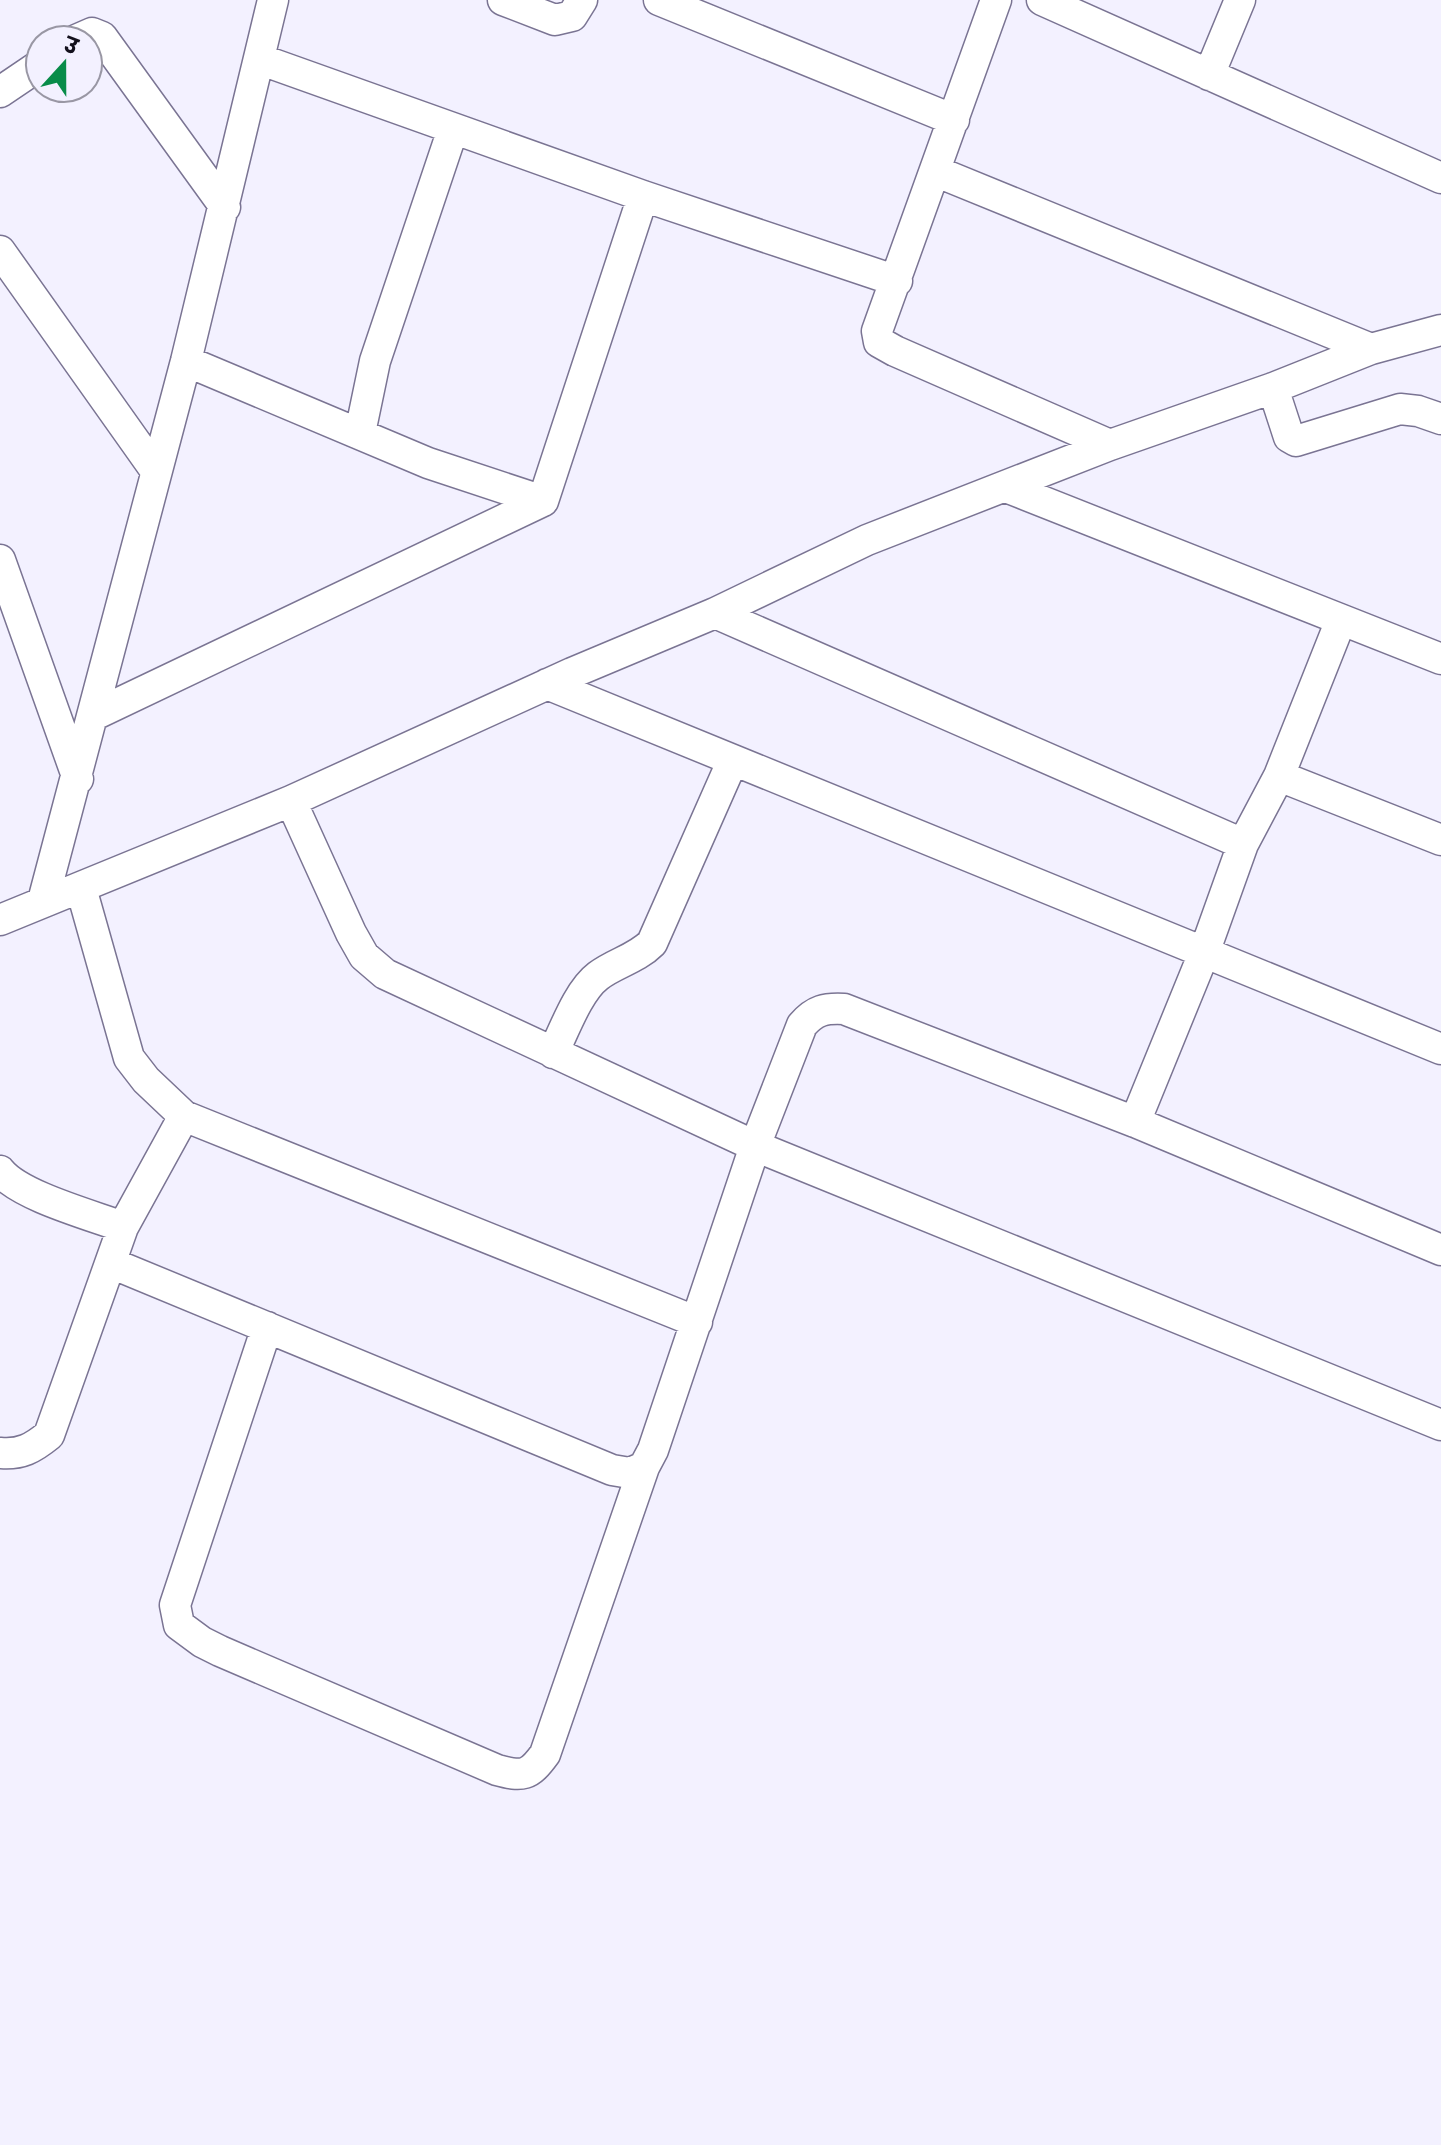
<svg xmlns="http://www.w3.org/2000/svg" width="1441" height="2145" viewBox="0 0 1441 2145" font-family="Poppins,'Noto Sans Devanagari',sans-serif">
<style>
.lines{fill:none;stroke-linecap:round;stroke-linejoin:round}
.street-casing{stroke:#7a7493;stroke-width:33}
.street{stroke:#fff;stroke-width:30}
</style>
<rect width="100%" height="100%" fill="#f3f1ff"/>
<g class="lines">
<defs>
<path id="street" d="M503,0l52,20 17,-4 10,-16
M659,0l295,120
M996,0l-119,331 2,11 16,9 215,94
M1042,0l399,178
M76,40l16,-7 10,4 123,170
M259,59l384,137 254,85
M1209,75l31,-75
M0,92l40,-27
M935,171l436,178
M0,251l156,220
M186,361l242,102 115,38
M1273,388l16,49 7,4 104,-32 18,2 23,8
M360,433l15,-72 78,-232
M1006,487l435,172
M0,560l78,219
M715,613l528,231
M547,684l894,365
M92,716l451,-215 100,-305
M1279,776l162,64
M291,801l60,132 13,23 21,18 370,172 686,279
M81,888l48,170 17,22 38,36 513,206
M43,901l143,-540 87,-361
M0,920l291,-119 281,-128 143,-60 152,-73 243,-95 163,-57 98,-39 70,-19
M553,1053c11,-22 25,-62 45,-77 17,-13 38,-17 54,-33l80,-181
M1135,1122l69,-169 39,-109 36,-68 62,-156
M0,1171c20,25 91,44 123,56
M111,1263l501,207 18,3 14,-6 9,-17 102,-304 47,-121c13,-15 23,-17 42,-16l291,113 306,128
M267,1327l-92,278 4,20 23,17 18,9 277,119c26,7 32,6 48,-16l99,-287
M0,1453c21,2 33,-5 49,-18l74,-208 61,-111"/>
</defs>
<use href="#street" class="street-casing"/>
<use href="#street" class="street"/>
</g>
<g transform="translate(64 64) rotate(21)"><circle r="38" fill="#f3f1ff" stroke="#9997a4" stroke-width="2"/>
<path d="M0-6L14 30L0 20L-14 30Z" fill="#088c49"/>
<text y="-12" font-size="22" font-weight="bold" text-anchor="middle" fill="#13101c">उ</text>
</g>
</svg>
